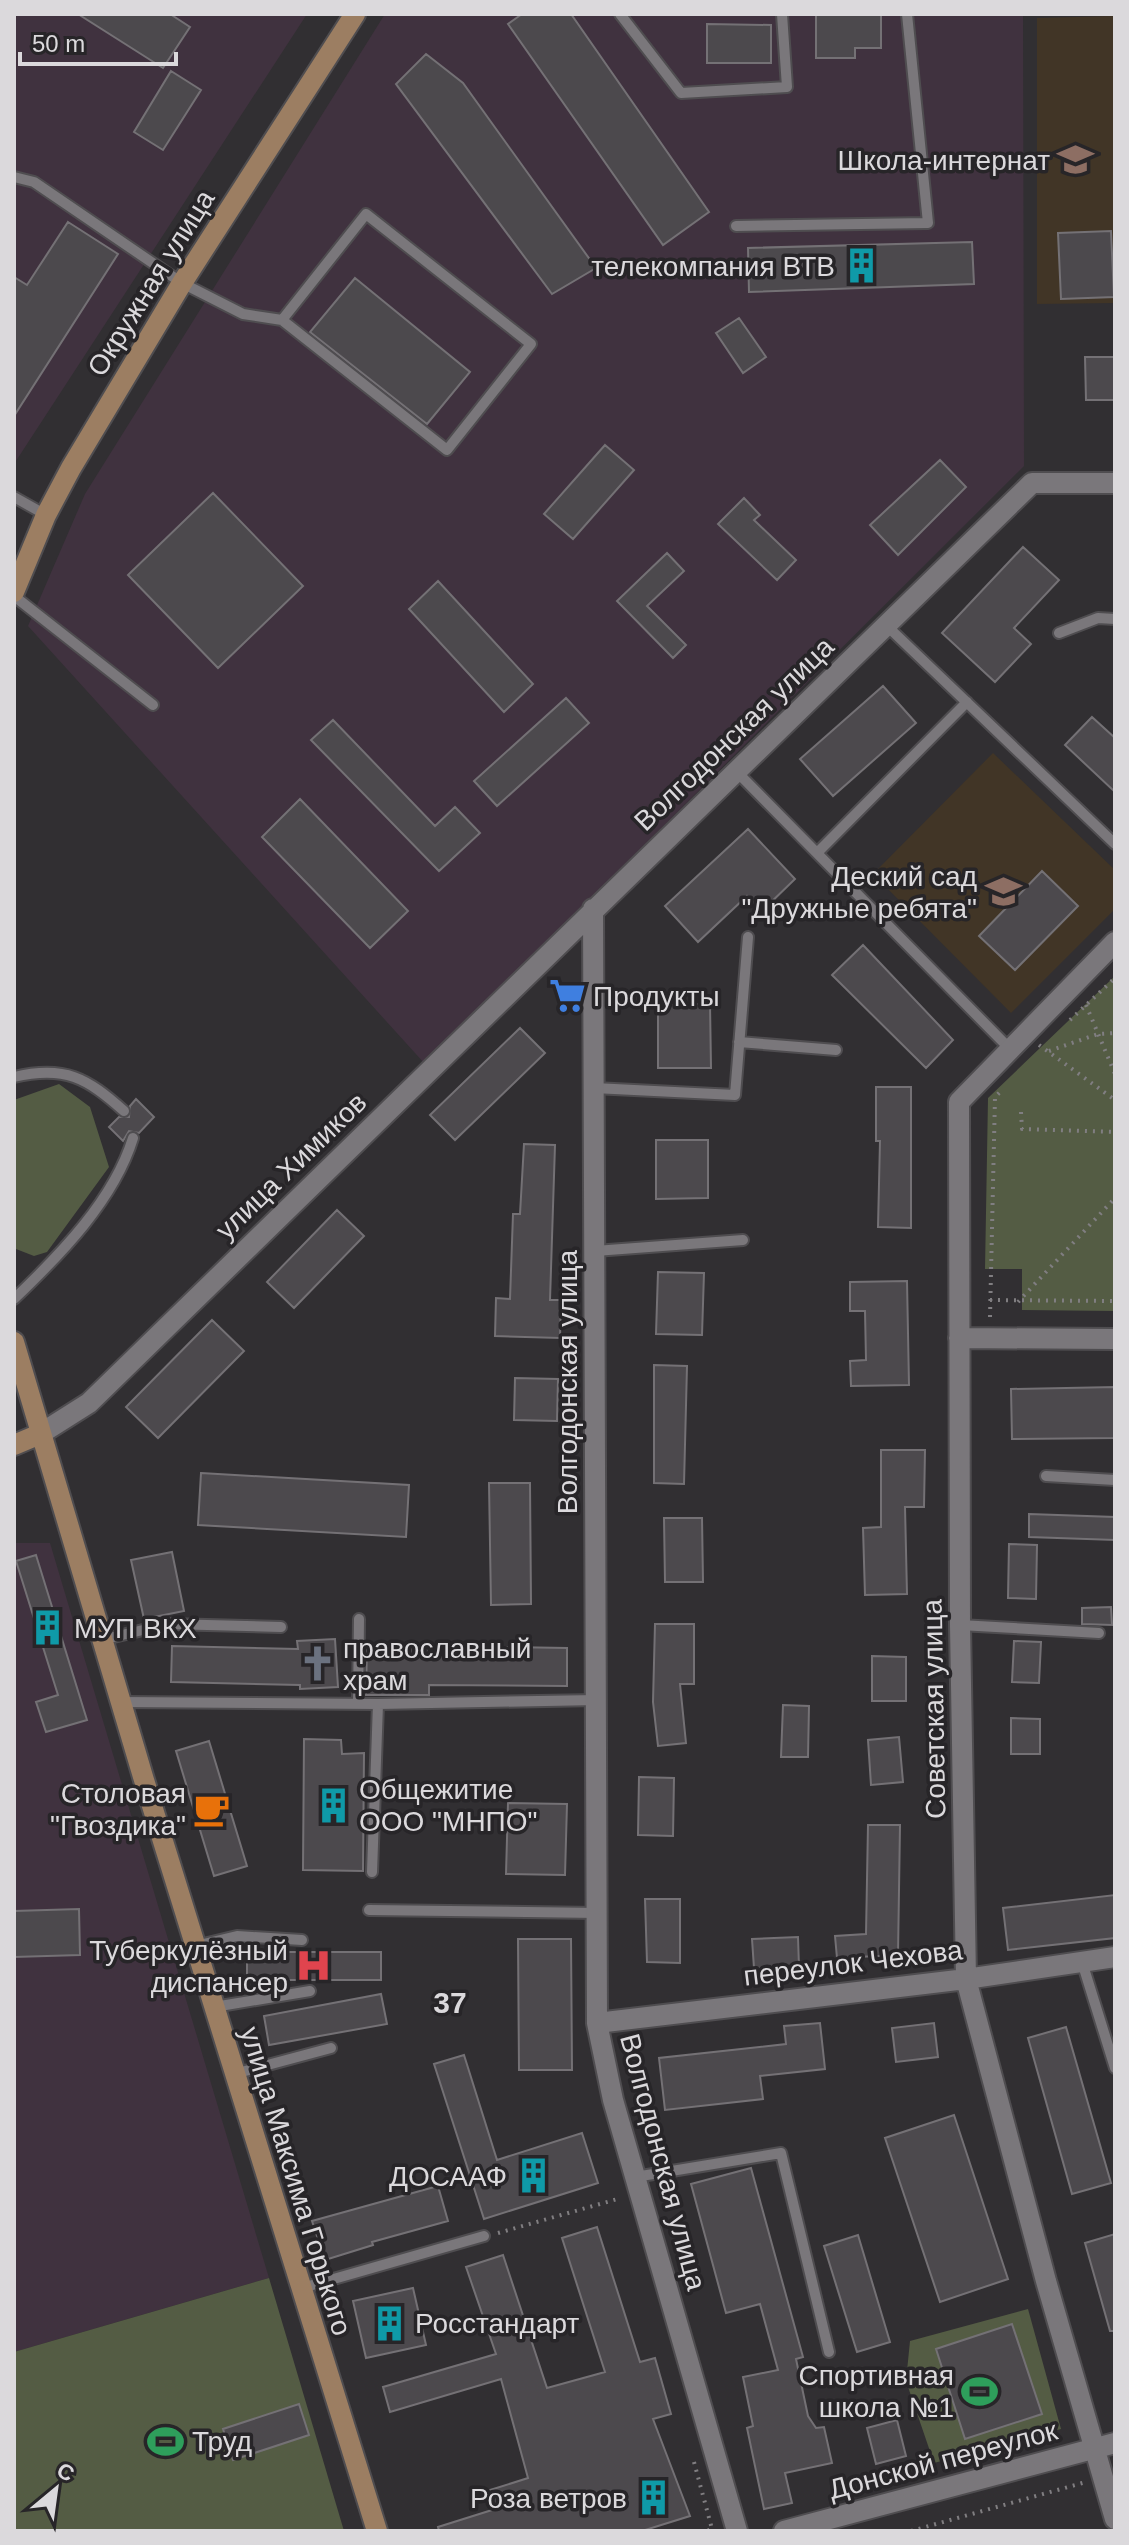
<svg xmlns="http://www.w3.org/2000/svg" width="1129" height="2545" viewBox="0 0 1129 2545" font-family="Arial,sans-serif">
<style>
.industrial{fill:#40323f}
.education{fill:#413526}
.green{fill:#545c44}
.building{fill:#4c494d;stroke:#747175;stroke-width:2}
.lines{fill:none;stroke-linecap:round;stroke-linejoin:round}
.lane-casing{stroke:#4f4d50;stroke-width:14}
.street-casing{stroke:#4f4d50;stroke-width:24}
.secondary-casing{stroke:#4f4d50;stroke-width:24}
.path{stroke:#807e81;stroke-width:4;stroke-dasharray:2 6;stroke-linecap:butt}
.lane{stroke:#7a777b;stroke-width:10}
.street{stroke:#7a777b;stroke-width:20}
.secondary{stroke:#9c7e62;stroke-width:20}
.labels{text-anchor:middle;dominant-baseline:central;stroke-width:7;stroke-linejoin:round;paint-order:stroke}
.poi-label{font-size:28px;fill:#dbd9dc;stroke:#272528;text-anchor:end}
.street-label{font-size:28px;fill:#dbd9dc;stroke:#272528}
.neighbourhood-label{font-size:30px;font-weight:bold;fill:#dbd9dc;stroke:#272528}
</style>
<rect width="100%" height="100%" fill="#312f32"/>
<path class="industrial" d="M19,14h288l-293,450v-446z
M385,14h638l1,452 -599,598 -397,-438 57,-132z
M14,1543h36l219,735 -255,74z"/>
<path class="education" d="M1115,16v287l-78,1v-286z
M993,753l122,117v39l-104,104 -138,-139z"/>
<path class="green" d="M1115,976v335l-93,-1v-41h-37l3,-171z
M59,1084l31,23 19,60 -62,85 -13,4 -18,-7 -2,-10v-139z
M269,2278l75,253h-330v-179z
M1028,2309l33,120 -127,34 -28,-82 4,-40z"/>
<path class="building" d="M78,14h92l20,13 -27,41z
M522,14h49l138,198 -46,33 -155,-221z
M816,14h65v34h-26v10h-39z
M707,24l64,1v38h-64z
M426,54l37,29 133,185 -44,26 -156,-210z
M171,71l30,19 -38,60 -29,-18z
M68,222l50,32 -104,162v-139l13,8z
M1111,231l3,66 -53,2 -3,-66z
M972,242l2,42 -225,8 -1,-44z
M355,278l115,94 -43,52 -117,-92z
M739,318l27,39 -23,16 -27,-40z
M1085,357h30v43h-29z
M605,445l29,25 -61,69 -29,-25z
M940,460l26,27 -68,68 -28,-30z
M213,493l90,93 -85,82 -90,-93z
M744,498l16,17 -6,5 42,40 -19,20 -59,-56z
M1023,547l36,33 -45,48 17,16 -36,38 -53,-49z
M667,553l17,18 -37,35 39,39 -13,13 -56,-57z
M438,581l95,103 -29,28 -95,-103z
M883,686l33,37 -83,73 -33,-37z
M566,698l23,25 -92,83 -23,-25z
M1092,717l23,21v54l-50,-47z
M333,720l102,106 20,-19 25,26 -41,38 -128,-131z
M300,799l108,112 -38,37 -108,-111z
M748,829l47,50 -33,32 -15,-15 -49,46 -33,-36z
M1042,871l36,35 -63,64 -36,-34z
M863,945l90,95 -27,28 -94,-93z
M658,1004h52l1,64h-53z
M520,1028l25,25 -90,87 -25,-25z
M876,1087h35v141l-33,-1 2,-86h-4z
M136,1099l18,18 -15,16 -10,-2 -6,10 -14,-14 10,-10h10l1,-11z
M656,1140h52v58l-52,1z
M524,1144l31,1 -5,155h11l-1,38 -65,-2 1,-38 14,1 3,-85h7z
M337,1210l27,26 -70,72 -27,-26z
M658,1272l46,1 -2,62 -46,-1z
M907,1281l2,104 -58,1 -1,-25 16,-1 -1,-49h-15v-29z
M212,1320l32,31 -86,87 -32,-31z
M654,1365l33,1 -3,118 -30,-1z
M515,1378l43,1 -1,42 -43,-1z
M1115,1387v51l-103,1 -1,-50z
M881,1450h44l-1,57h-19l2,87 -42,1 -2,-67 18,-1z
M201,1473l208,12 -3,52 -208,-12z
M489,1483h41l1,121 -40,1z
M1029,1514l86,3v23l-86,-3z
M664,1518h38l1,64h-38z
M1009,1544l28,1 -1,54 -28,-1z
M172,1552l12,59 -40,8 -13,-59z
M36,1555l51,165 -41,12 -10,-30 22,-7 -42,-134z
M1111,1607l1,18 -30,-1v-16z
M655,1624h39v60h-14l6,59 -28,3 -5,-44z
M335,1639l3,48 -38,2v-4l-129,-3 1,-36 126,3 -1,-8z
M1014,1641l27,1 -2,41 -27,-1z
M367,1645l200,3v38l-138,-1v10h-63z
M872,1656l34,1v44h-34z
M783,1705l26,1 -1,51h-27z
M1011,1718l29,1v35h-29z
M899,1737l4,45 -32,3 -3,-45z
M304,1739l37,1 1,14 22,-1 -1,118 -60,-1z
M209,1741l38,125 -33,10 -38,-125z
M639,1777l35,1 -1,58 -35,-1z
M508,1803l59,1 -2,71 -59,-1z
M868,1825h32l-2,130 -61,3 -2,-22 31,-2z
M1115,1895v43l-107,12 -5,-42z
M645,1899h35v64l-33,-1z
M79,1909l1,46 -66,2v-46z
M798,1937l1,30 -45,1 -2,-29z
M518,1939h53l1,131h-53z
M247,1952h134v28h-134z
M381,1994l6,30 -118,21 -5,-29z
M820,2023l5,46 -65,7 3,23 -98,11 -6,-52 127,-14 -2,-18z
M934,2023l4,34 -42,5 -4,-34z
M1066,2027l45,156 -39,11 -44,-156z
M464,2055l33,105 85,-27 16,50 -114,36 -50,-155z
M954,2115l54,164 -68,23 -55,-164z
M751,2168l52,189 -7,2 12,57 8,12 8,-1 8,36 -47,10 7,30 -28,6 -17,-81 6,-2 -10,-49 35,-7 -18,-66 -34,9 -35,-129z
M438,2186l10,35 -76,21 1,3 -48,15 -13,-39z
M597,2227l43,135 15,-4 16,56 -18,5 37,97 -48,15h-203l-1,-4 54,-17 -5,-19 41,-13 -27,-99 -111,33 -7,-25 113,-33 -30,-87 37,-12 44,133 58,-16 -43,-134z
M1115,2234v97h-5l-25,-88z
M858,2235l32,107 -33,10 -33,-106z
M413,2288l13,57 -60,13 -13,-57z
M1012,2324l30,90 -77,25 -29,-90z
M299,2404l10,31 -76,25 -10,-31z
M897,2420l9,36 -30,8 -9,-36z"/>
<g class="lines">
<defs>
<path id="lane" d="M620,14l61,79 106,-6 -5,-73
M14,177l20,5 148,101 61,31 39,6 165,130 84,-106 -165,-130 -84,106
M736,226l192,-3 -21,-209
M14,497l32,18
M14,596l139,109
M887,626l228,218
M1059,633l39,-15 17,1
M735,770l275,279
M817,853l150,-151
M739,1042l97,8
M14,1077c51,-12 73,1 110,34
M594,1088l141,7 13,-158
M595,1251l148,-11
M14,1299c46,-44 100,-99 119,-161
M1046,1476l69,4
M960,1625l139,8
M101,1640l67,-16 113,3
M120,1702l258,2 219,-4
M358,1704l1,-85
M372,1872l6,-168
M369,1910l229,3
M195,1946l42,-10 65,4
M1082,1962l33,106
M214,2007l96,-16
M234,2074l97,-26
M635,2177l146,-24 48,199
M302,2288l182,-52"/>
<path id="street" d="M593,909l4,1114 16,77 124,431
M1115,942l-156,160 1,523 6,354 80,302 69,238
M959,1338l156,1
M40,1434l49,-31 943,-920h83
M597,2023l369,-44 149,-22
M784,2531l331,-88"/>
<path id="secondary" d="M14,592l32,-77 25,-47 111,-185 173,-269
M14,1342l130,438 233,751
M14,1445l26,-11"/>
</defs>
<use href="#lane" class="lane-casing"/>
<use href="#street" class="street-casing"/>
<use href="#secondary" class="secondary-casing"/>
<path class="path" d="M1086,1005l29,69
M1070,1020l45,-42
M1039,1045l76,55
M1049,1051l49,-17 17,-1
M1021,1112l1,17 93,3
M990,1300l125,1
M1018,1302l97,-104
M990,1317l5,-220 5,-5
M498,2233l123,-35
M694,2462l18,67 -5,2
M911,2531l175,-49"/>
<use href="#lane" class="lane"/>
<use href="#street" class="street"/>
<use href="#secondary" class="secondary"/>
</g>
<defs>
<symbol id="school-bare" viewBox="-9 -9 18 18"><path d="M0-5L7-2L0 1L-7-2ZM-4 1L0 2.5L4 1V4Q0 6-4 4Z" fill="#8d6e63" stroke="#272528" stroke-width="2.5" paint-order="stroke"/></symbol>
<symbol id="building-bare" viewBox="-9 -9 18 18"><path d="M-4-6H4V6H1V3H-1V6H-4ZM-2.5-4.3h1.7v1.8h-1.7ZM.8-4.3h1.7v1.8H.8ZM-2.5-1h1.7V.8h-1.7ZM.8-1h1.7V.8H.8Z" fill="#0f9aa8" stroke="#272528" stroke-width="2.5" paint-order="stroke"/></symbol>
<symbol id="supermarket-bare" viewBox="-9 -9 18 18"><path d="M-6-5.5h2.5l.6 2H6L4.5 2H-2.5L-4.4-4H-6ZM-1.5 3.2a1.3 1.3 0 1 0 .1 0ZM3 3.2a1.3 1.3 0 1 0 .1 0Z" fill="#3f7fe0" stroke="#272528" stroke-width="2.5" paint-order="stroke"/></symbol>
<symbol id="church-bare" viewBox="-9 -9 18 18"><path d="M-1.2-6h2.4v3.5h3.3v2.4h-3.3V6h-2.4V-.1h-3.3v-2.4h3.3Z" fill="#6b7280" stroke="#272528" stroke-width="2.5" paint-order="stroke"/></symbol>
<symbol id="cafe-bare" viewBox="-9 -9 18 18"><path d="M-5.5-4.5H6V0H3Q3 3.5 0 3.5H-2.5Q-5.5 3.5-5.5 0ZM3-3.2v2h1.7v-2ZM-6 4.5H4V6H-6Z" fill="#e8710a" stroke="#272528" stroke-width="2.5" paint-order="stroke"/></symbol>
<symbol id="hospital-bare" viewBox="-9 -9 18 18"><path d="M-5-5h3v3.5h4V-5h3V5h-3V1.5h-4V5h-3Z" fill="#e0444e" stroke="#272528" stroke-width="2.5" paint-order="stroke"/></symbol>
<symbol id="stadium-bare" viewBox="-9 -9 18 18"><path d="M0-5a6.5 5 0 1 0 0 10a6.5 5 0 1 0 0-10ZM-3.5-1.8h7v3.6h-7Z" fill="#2e9e5b" stroke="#272528" stroke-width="2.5" paint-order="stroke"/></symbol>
</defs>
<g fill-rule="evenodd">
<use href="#school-bare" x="1050" y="134" width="51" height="51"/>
<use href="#building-bare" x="836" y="240" width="51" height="51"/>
<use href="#school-bare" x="978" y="866" width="51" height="51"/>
<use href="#supermarket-bare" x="542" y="970" width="51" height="51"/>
<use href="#building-bare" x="22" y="1602" width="51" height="51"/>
<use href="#church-bare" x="292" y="1638" width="51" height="51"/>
<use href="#building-bare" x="308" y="1780" width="51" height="51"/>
<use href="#cafe-bare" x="186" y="1784" width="51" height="51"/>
<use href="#hospital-bare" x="288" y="1940" width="51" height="51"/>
<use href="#building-bare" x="508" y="2150" width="51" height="51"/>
<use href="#building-bare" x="364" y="2298" width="51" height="51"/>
<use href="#stadium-bare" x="954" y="2366" width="51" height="51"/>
<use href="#stadium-bare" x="140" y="2416" width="51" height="51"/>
<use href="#building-bare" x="628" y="2472" width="51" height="51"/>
</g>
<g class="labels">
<g class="poi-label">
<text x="1050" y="160">Школа-интернат</text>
<text x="835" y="266">телекомпания ВТВ</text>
<text x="977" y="876">Деский сад<tspan x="977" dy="32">"Дружные ребята"</tspan></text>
<text x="593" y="996" text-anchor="start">Продукты</text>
<text x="74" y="1628" text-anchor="start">МУП ВКХ</text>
<text x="343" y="1648" text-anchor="start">православный<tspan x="343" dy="32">храм</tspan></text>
<text x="359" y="1789" text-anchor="start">Общежитие<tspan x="359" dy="32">ООО "МНПО"</tspan></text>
<text x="186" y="1793">Столовая<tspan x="186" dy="32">"Гвоздика"</tspan></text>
<text x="288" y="1950">Туберкулёзный<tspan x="288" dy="32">диспансер</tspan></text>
<text x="507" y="2176">ДОСААФ</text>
<text x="415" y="2323" text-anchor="start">Росстандарт</text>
<text x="954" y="2375">Спортивная<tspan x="954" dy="32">школа №1</tspan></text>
<text x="192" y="2441" text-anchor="start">Труд</text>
<text x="627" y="2498">Роза ветров</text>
</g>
<g class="street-label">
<text transform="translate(151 283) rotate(-58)">Окружная улица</text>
<text transform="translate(734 734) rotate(-44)">Волгодонская улица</text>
<text transform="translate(291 1166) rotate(-44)">улица Химиков</text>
<text transform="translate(567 1382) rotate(-90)">Волгодонская улица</text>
<text transform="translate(934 1709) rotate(-91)">Советская улица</text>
<text transform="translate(853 1963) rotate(-7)">переулок Чехова</text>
<text transform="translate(663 2162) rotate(75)">Волгодонская улица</text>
<text transform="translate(296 2181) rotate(73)">улица Максима Горького</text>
<text transform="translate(943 2460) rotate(-15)">Донской переулок</text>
</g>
<g class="neighbourhood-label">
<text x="450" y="2002">37</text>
</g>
</g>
<rect width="1129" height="2545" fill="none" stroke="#dbd9dc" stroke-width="32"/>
<g transform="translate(56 2489) rotate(29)" stroke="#272528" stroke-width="6" paint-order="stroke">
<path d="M0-6L14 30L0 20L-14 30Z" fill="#dbd9dc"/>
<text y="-12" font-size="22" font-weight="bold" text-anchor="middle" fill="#dbd9dc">С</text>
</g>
<path d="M20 52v12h156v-12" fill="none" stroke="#dbd9dc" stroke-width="4"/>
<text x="32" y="52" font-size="24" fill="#dbd9dc" stroke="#272528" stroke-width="6" paint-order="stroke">50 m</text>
</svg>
